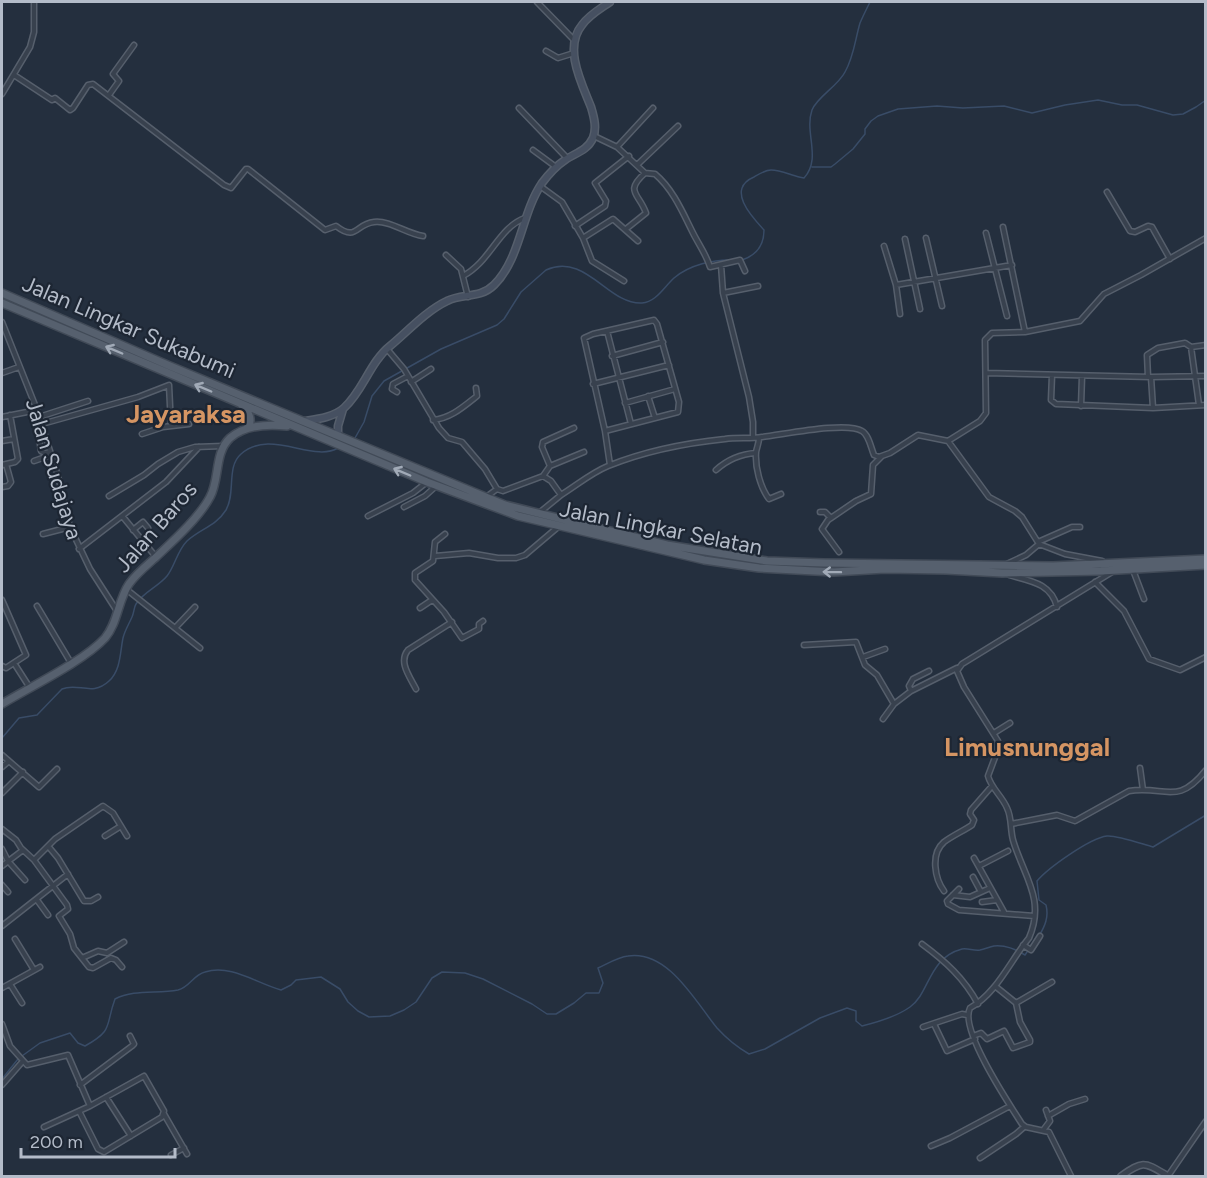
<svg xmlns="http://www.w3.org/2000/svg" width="1207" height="1178" viewBox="0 0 1207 1178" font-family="Figtree,sans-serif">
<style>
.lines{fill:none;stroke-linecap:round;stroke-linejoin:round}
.stream{stroke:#394c67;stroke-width:1.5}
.minor-casing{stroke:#565f6c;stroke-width:7}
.tertiary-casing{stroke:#565f6c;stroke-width:8}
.secondary-casing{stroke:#565f6c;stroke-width:9}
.primary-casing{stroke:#414a57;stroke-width:10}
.minor{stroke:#38414e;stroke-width:4}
.tertiary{stroke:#38414e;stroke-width:5}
.secondary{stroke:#465061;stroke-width:6}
.primary{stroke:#56606e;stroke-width:7}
.oneway{stroke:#a1aab7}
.labels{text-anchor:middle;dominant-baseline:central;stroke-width:4.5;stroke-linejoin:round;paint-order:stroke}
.street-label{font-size:22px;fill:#b4bcc9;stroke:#1d2633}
.quarter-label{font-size:26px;font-weight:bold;fill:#d59563;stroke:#1d2633}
</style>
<rect width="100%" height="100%" fill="#242f3e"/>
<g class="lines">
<path class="stream" d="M812,167h19l4,-3 18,-15 12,-15v-5l6,-8 7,-5 20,-7 39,-3 26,2 41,-2 28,7 33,-8 33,-5 24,5h15l36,10 10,-1 13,-7 10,-7
M742,260c15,-5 22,-15 22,-30 -13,-14 -38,-41 -10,-53 5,-3 11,-7 17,-7 10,0 19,5 28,7l5,1c18,-20 0,-45 8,-68 5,-13 26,-24 33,-38 9,-16 10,-32 15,-49 3,-7 7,-15 10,-21
M355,438l9,-16 8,-26 12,-15 57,-32 56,-24 7,-6 17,-27 25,-22c40,-18 62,35 96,33 14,-1 22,-16 32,-25 15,-13 40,-19 60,-18
M2,738l17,-20 18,-3 25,-26c16,-7 30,8 47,-8 12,-11 11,-29 14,-43 2,-8 6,-14 9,-21 2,-4 2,-10 4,-13 7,-12 22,-17 31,-28 8,-10 10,-25 20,-35 13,-12 29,-15 39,-31 10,-17 0,-43 15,-56 29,-26 72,9 97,-6
M1039,936c6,-10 10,-19 7,-31l-7,-5 -2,-19c11,-13 53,-43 70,-45 10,-1 35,8 46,11l53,-32
M22,1056l18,-13 30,-10 8,10 7,3c29,-16 20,-20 30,-47 19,-10 42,-5 63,-9 12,-3 15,-15 27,-18 26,-8 51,11 76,18l10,-5 5,-5 25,-3 19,12 8,13 10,9 11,6 21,-1 14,-6 12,-8 16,-24 10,-6 23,1 18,6 49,25 15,10h9l18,-11 12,-10h13l4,-10 -5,-15c9,-4 20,-11 30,-12 40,-6 67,45 89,72 10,11 20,19 32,26l16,-5 55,-31 27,-10 9,3v10l6,5c16,-4 34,-9 48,-19 20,-14 18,-49 52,-58 6,-1 12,2 18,1 5,-1 9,-3 14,-4 12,-1 21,3 31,9l4,-6
M2,1079l16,-20"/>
<defs>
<path id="minor" d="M537,2l37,38
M546,51l12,7 16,-5
M14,75l38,25 3,-2 15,12 3,-2 15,-23 5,-1 131,101 7,3 15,-19h2l77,61 11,-4c21,16 19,-2 38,-4 16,-2 33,12 49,14
M2,94l28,-47 4,-15v-30
M109,95l10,-14 -6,-7 21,-29
M519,108l48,50
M594,136l23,11 28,26
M617,147l36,-39
M533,150l23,17
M637,165l41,-39
M540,186l22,16 21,36 9,23 32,20
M1107,192l23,39 5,1 13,-6 4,1 18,32
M575,226l30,-20 1,-5 -11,-18 34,-27
M1003,227l22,105
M626,229l20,-16c-7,-20 -22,-21 -1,-40l10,1c18,15 28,39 38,59 6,12 13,21 17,34l30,-7 5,11
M986,233l21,83
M583,238l30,-19 25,22
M926,238l16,68
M905,239l15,70
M884,246l12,39 116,-20
M446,255l15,14 7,28
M721,265l2,28 26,104 4,25v15
M463,276c28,-15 35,-48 62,-58
M896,285l4,29
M723,293l35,-7
M2,322l35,88 21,66 12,51 20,42 27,42
M607,331l24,93
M1191,347l8,58
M387,349l17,20 35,59 9,10 14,4 23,27 12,20 6,2 40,-15 8,5 10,14c16,-10 30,-22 47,-29 37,-15 78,-23 117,-27 12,-2 25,0 37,-2 20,-2 84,-16 100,-6 7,4 9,17 12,24l5,2 11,-4 28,-18 30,6
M612,356l51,-14
M2,373l17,-6
M986,373l165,4 55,-1
M1052,375l-1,25 5,4 97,4 53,-3
M1148,377l-1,-22 11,-7 27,-5 6,4 15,-2
M1151,377l2,31
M411,382l20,-13
M593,384l76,-19
M397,392l-5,-3 1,-5 15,-8
M648,396l7,22
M625,403l50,-14
M1081,406l1,-30
M2,417l35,-7
M433,420c18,-2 30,-13 44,-24l-1,-8
M42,424l96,-27 31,-12 2,41
M605,431l73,-19 1,-10 -22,-78 -3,-4 -61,14 -9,4 21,93 5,34
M142,434l21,-7 26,-3
M759,438c0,5 -2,9 -3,14 -1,15 4,35 13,47l12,-5
M2,441l12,-2
M50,452l-5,1 -4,-2 -5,-33 52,-17
M34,461l17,-6
M2,465l13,-3 3,-3 -8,-44
M550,466l-8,-19 1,-5 31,-14
M716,470c11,-10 25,-16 40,-17
M543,476l7,-10 34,-14
M2,487l6,-1 3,-4 -5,-18
M109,496l35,-21 14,-11 20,-12 17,-5 28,-1
M486,497l11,-8
M404,507l21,-11 10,-9
M820,512h5l6,6
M539,513l22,-18
M368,516l45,-23 14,-11
M123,517l33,40
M133,530l10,-8 5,6
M43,534l27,-7
M445,534l-10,8 -2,19 -18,12v7l29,32 18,26 17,-9v-5l4,-3
M1038,542l34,-15h8
M1039,544l-17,-27 -7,-6 -26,-14 -41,-56 32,-20 6,-8 -1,-73 7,-7 33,-1 55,-11 24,-27 37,-19 65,-37
M1039,544l26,10 37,7
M79,549l87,-67 33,-35
M839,552l-17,-23 6,-9 28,-19 15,-7 2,-29 8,-8
M435,556l34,-3 29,5h18l9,-3 33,-28
M1007,564l19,-9 13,-11
M1133,570l11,29
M1009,575c21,6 42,8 48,32
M1095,582l29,29 25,48 31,11 26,-13
M126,589l74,59
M2,600l24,55 -20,13 -4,-2
M37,606l34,57
M420,608l12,-8
M176,627l19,-20
M804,645l52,-3 9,23 12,10 17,29 17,-13 46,-23
M863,657l22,-8
M14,663l16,25
M416,689c-6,-12 -18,-27 -8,-39l44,-28
M911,691l-2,-5 4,-7 16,-8
M883,719l11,-15
M994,733l16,-10
M2,755l37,32 18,-18
M2,767l7,-6
M1140,768l3,22
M2,793l21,-21
M1011,824l46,-9 18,6 54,-30c36,-6 48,16 77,-21
M2,829l14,11 5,8 13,12 33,45 1,4 -9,7 11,18 4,14 15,19 4,1 18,-10 5,2 6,7
M105,836l16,-10
M48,846l10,12 26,43h7l7,-4
M2,849l6,12 17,19
M974,858l30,54
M34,860l21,-21 48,-33 10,7 14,23
M2,866l21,-16
M979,866l29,-15
M973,877l8,15
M2,885l6,7
M959,889l-12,12 1,3 11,6 75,6
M944,891c-9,-12 -14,-37 0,-49 8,-6 19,-11 28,-17l2,-5 -4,-6 1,-4 21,-24
M953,895l17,2 20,-9
M37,900l11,15
M982,902l15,-2
M2,926l66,-52
M15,939l19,31
M922,944c23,17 42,34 56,60
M1023,945l8,5 9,-14
M82,958l16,-7 9,2 17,-11
M10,984l12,19
M995,986l21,17 36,-21
M2,988l38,-21
M2,1024l8,22 17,19 41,-10 22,51 54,-30 20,35 -2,6 -58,35 -6,-3 -19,-38
M934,1024l13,27 28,-12
M923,1027l39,-13 5,1
M973,1036l8,-3 6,6 17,-8 9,17 17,-6v-2l-10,-18 -4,-19
M2,1085l21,-24
M80,1085l52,-39 2,-2 -4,-8
M106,1097l25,39
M164,1114l23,40
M1048,1116l21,-12 16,-5
M44,1127l46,-21
M1044,1129l6,-8 -4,-11
M931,1146l19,-8 60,-32
M171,1155l13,-7
M980,1158l36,-24 8,-7
M1071,1176l-22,-44 -23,-5 -4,-3c-13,-20 -63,-95 -52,-116 27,-15 40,-47 59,-70 17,-39 -6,-63 -16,-98 -3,-11 -1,-22 -6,-32 -5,-12 -16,-20 -19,-32l9,-24 1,-11 -34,-54 -7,-16 5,-7 150,-92
M1168,1176l38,-55"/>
<path id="tertiary" d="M1121,1176c23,-16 23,-14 47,0"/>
<path id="secondary" d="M305,421c13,-2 29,-4 39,-13 19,-17 26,-46 46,-62 18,-15 36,-35 57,-45 15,-8 33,-2 47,-16 27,-27 27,-71 48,-102 6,-8 14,-17 23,-23 10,-7 22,-9 28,-22 4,-10 1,-21 -2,-31 -9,-23 -28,-59 -9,-82 7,-10 18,-16 28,-23
M338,436v-10l5,-17"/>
<path id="primary" d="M2,293l168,73 335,139 162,40 100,16 57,2 229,3 153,-7
M2,303l425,179 91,34 186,44 55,8 75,4 51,-3 61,1 56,3 99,-2 105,-6
M242,406c7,6 12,15 4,23
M2,704c28,-17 82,-43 103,-66 13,-15 13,-38 24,-54 7,-10 17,-18 26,-26 17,-16 44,-40 55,-61 10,-18 4,-44 20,-59 15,-13 38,-14 57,-12"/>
</defs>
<use href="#minor" class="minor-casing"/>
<use href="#tertiary" class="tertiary-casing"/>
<use href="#secondary" class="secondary-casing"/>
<use href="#primary" class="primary-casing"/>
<use href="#minor" class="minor"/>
<use href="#tertiary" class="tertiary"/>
<use href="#secondary" class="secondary"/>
<use href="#primary" class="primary"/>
</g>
<defs><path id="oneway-shaft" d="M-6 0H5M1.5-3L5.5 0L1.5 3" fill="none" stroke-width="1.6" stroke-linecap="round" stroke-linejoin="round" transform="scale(1.5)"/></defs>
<g class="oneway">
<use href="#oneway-shaft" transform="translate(114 350) rotate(-157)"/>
<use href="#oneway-shaft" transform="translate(203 388) rotate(-157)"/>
<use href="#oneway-shaft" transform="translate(402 472) rotate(-157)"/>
<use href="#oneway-shaft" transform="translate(832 572) rotate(-179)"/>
</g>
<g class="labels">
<g class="street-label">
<text transform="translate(129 327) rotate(23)">Jalan Lingkar Sukabumi</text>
<text transform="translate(54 469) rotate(73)">Jalan Sudajaya</text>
<text transform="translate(156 527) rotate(-49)">Jalan Baros</text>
<text transform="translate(661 528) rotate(11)">Jalan Lingkar Selatan</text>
</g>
<g class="quarter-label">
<text x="186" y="414">Jayaraksa</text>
<text x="1027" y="747">Limusnunggal</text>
</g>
</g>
<rect width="1207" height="1178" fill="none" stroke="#b4bcc9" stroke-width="6"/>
<path d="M21 1148v9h154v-9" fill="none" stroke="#b4bcc9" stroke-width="3"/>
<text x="30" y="1148" font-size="18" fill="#b4bcc9" stroke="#1d2633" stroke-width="4.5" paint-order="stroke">200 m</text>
</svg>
